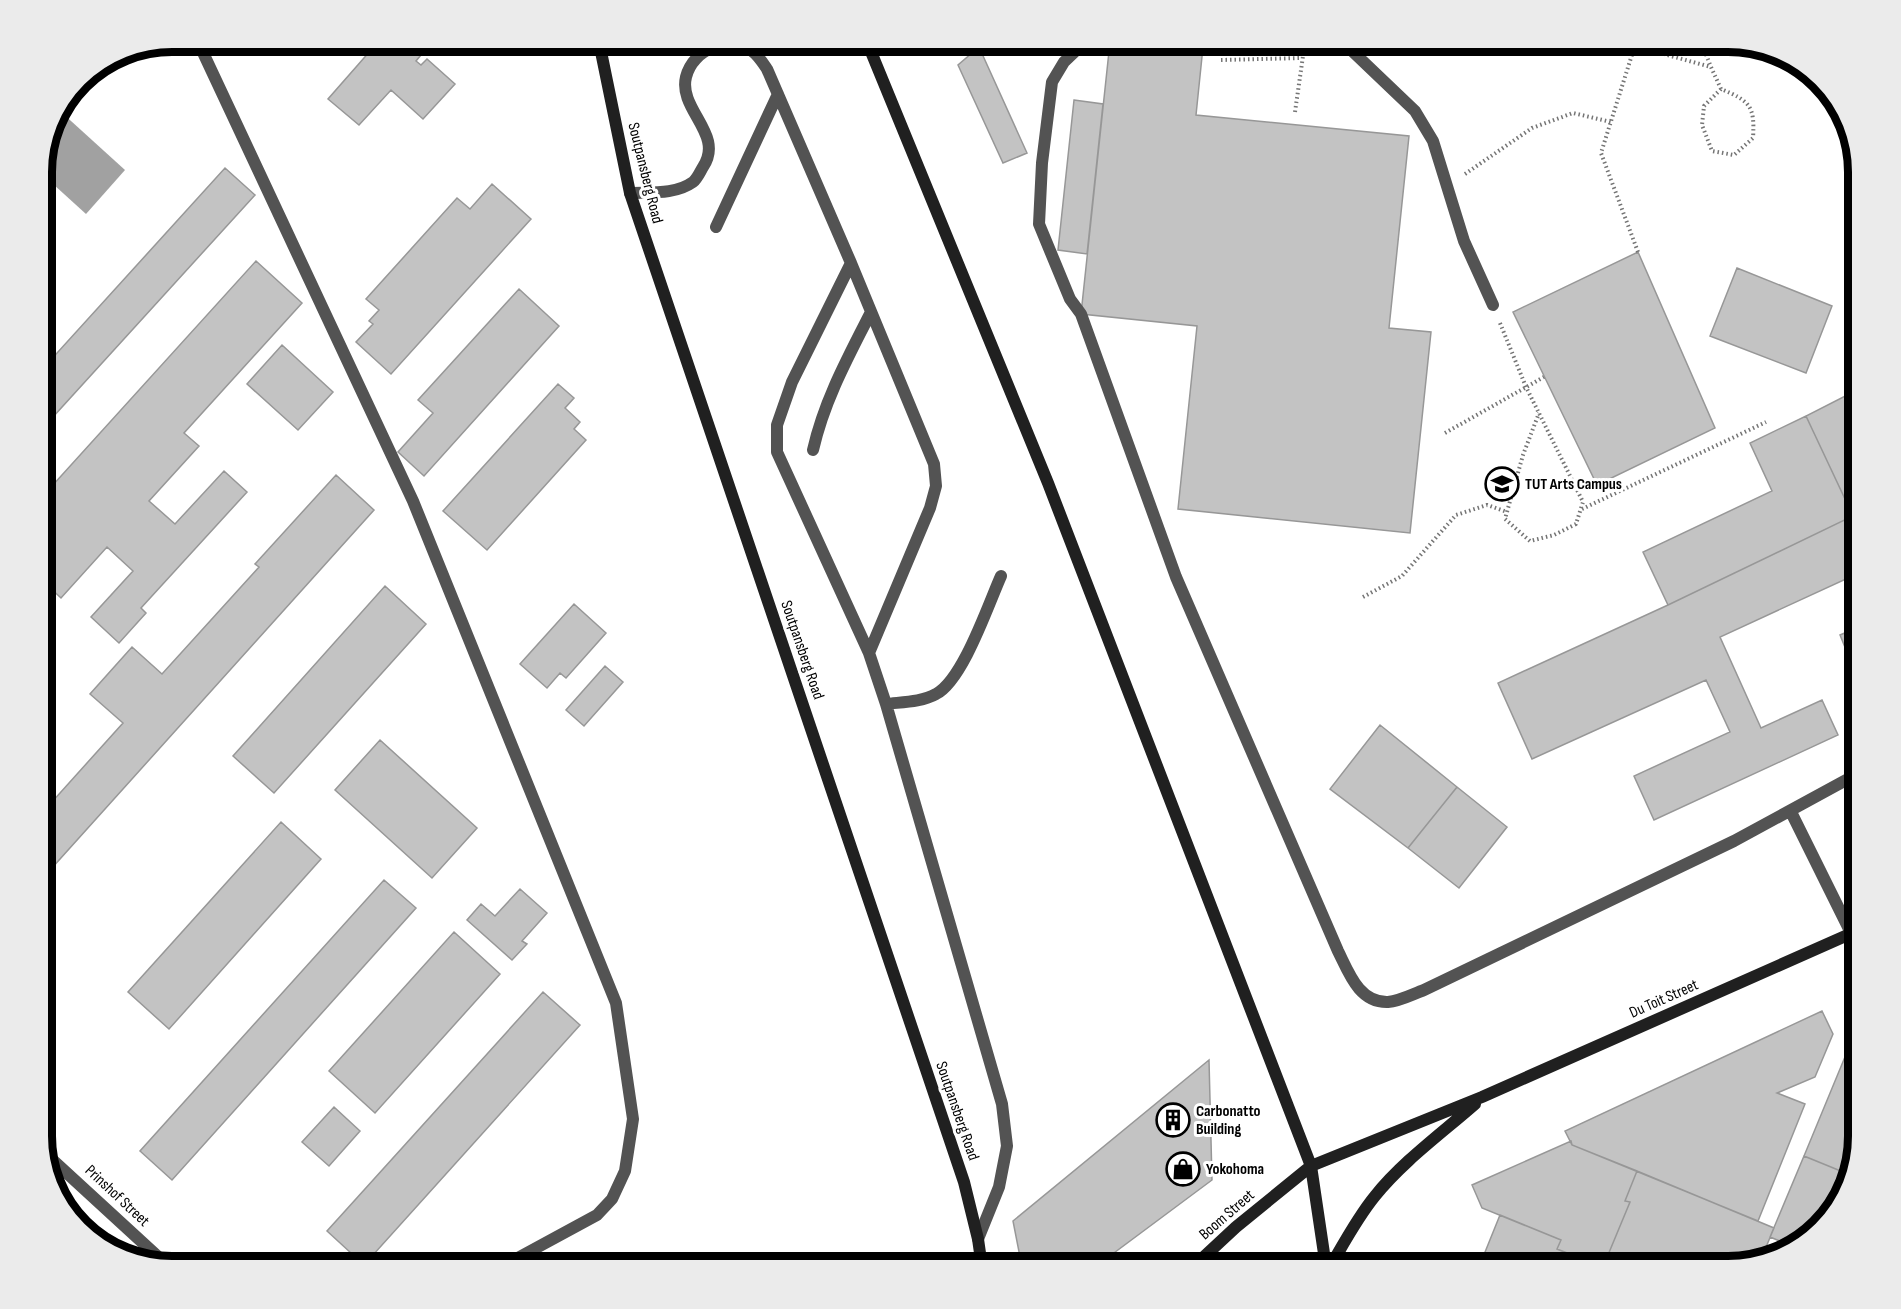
<svg xmlns="http://www.w3.org/2000/svg" width="1901" height="1309" viewBox="0 0 1901 1309" font-family="'Sofia Sans Condensed',sans-serif">
<style>
.water{fill:#a1a1a1}
.building{fill:#c3c3c3;stroke:#979797;stroke-width:1.5}
.lines{fill:none;stroke-linecap:round;stroke-linejoin:round}
.path{stroke:#757575;stroke-width:4;stroke-dasharray:1.5 3;stroke-linecap:butt}
.lane{stroke:#535353;stroke-width:12}
.street{stroke:#535353;stroke-width:12}
.secondary{stroke:#202020;stroke-width:12}
.labels{text-anchor:middle;dominant-baseline:central;stroke-width:6;stroke-linejoin:round;paint-order:stroke}
.street-label{font-size:16px;fill:#000;stroke:#fff}
.poi-label{font-size:16px;font-weight:bold;fill:#000;stroke:#fff;text-anchor:start}
.rim{fill:none;stroke:#000;stroke-width:8}
</style>
<rect width="100%" height="100%" fill="#fff"/>
<path class="water" d="M60,111l65,59 -39,44 -44,-40c0,-21 6,-46 18,-63z"/>
<path class="building" d="M378,42h54l-16,19 5,4 6,-6 28,25 -32,35 -32,-29 -32,35 -31,-26z
M1110,42h42l51,5 -7,68 213,21 -20,192 42,4 -21,201 -232,-24 19,-183 -116,-12z
M979,47l48,106 -24,10 -45,-98z
M1074,100l29,4 -16,150 -29,-4z
M225,168l30,27 -213,234v-66l3,-3 3,3z
M492,184l39,35 -140,155 -35,-32 17,-18 -4,-3 10,-11 -13,-11 91,-101 13,11z
M1638,252l77,176 -118,57 -84,-173z
M256,261l46,42 -118,130 15,13 -50,55 26,23 49,-53 23,21 -106,116 5,5 -27,30 -28,-26 42,-46 -26,-24 -46,51 -15,-14 -4,4v-91z
M1737,268l95,38 -26,67 -96,-37z
M519,289l40,37 -135,150 -26,-24 35,-39 -15,-13z
M282,345l51,47 -35,38 -51,-46z
M558,384l16,14 -9,10 15,14 -6,7 12,11 -99,110 -44,-39z
M1859,389v184l-139,64 41,91 61,-28 16,35 -184,85 -20,-44 96,-44 -24,-52 -174,79 -34,-76 170,-78 185,-89 -47,-100z
M1806,416l47,100 -185,89 -25,-53 129,-61 -22,-48z
M336,475l38,35 -332,369v-66l81,-90 -33,-29 42,-47 30,27 97,-107 -4,-3z
M385,586l41,38 -152,169 -41,-37z
M574,604l32,29 -40,45 -6,-5 -13,15 -27,-24z
M1859,627v38l-6,2 -13,-32z
M605,666l18,16 -39,44 -18,-16z
M1380,725l77,62 -49,61 -78,-59z
M380,740l97,88 -45,50 -97,-88z
M1457,787l50,40 -48,61 -51,-40z
M281,822l40,37 -152,170 -41,-37z
M384,880l32,28 -244,272 -32,-29z
M520,889l27,24 -25,28 5,3 -15,16 -45,-40 14,-16 14,12z
M454,932l46,42 -125,139 -46,-42z
M543,992l37,33 -216,240 -37,-34z
M1822,1011l11,23 -18,43 -38,16 28,11 -47,117 -186,-76 -7,-14z
M1859,1023v113l-11,38 -44,-18z
M1209,1060l3,120 -117,87h-73l-9,-46z
M334,1107l26,24 -31,35 -27,-24z
M1571,1141l1,4 65,26 -12,30 5,1 -27,65 -46,-18 4,-9 -79,-32 -10,-23z
M1804,1156l44,18 -11,35 -43,38 -24,-10z
M1637,1171l137,57 -13,31 -33,8h-125l27,-65 -5,-1z
M1500,1215l61,25 -4,9 44,18h-122z"/>
<g class="lines">
<path class="path" d="M1620,42l91,25 10,22c29,12 34,17 32,49l-19,17 -22,-4 -10,-26 2,-19 17,-17
M1636,42l-35,111 37,99
M1701,42l10,25
M1221,60l80,-2
M1295,112l10,-70
M1465,174l67,-46 41,-15 38,9
M1500,323l26,64 57,115 -7,22 -22,11 -24,6 -25,-22 18,-64 16,-42
M1445,433l99,-56
M1582,509l184,-87
M1363,597l39,-21 54,-61 31,-10 20,7"/>
<path class="lane" d="M1085,42l-21,20 -12,20 -10,81 -3,61 31,75 11,15 95,263 162,374c11,22 21,52 50,51 12,-1 25,-8 36,-12l310,-149 125,-68
M1337,42l12,6 66,63 18,30 31,100 29,64
M199,44l214,457 203,502 17,116 -8,52 -13,28 -15,16 -96,52
M630,193c20,-1 45,2 63,-11 4,-3 7,-10 10,-15 22,-33 -25,-57 -17,-90 7,-28 42,-42 66,-26 6,4 11,12 15,18l84,194 -59,119 -15,43v27l92,201 17,51 116,400 5,42 -8,41 -21,52
M716,227l62,-133
M851,263l83,201 2,22 -6,22 -61,145
M813,450c11,-49 35,-93 58,-138
M886,704c16,-2 36,-2 50,-10 27,-14 52,-89 65,-118
M1791,812l60,121"/>
<path class="street" d="M45,1153l122,112"/>
<path class="secondary" d="M599,42l31,151 334,989 14,57 4,28
M867,42l181,441 263,683 15,101
M1193,1267l43,-40 75,-61 171,-69 377,-167
M1330,1267c14,-24 27,-49 45,-71 27,-34 67,-63 100,-92"/>
</g>
<defs>
<symbol id="university-ring" viewBox="-11 -11 22 22"><circle r="9.5" fill="#fff" stroke="#000" stroke-width="1.5"/><path d="M0-5L7-2L0 1L-7-2ZM-4 1L0 2.5L4 1V4Q0 6-4 4Z" fill="#000"/></symbol>
<symbol id="building-ring" viewBox="-11 -11 22 22"><circle r="9.5" fill="#fff" stroke="#000" stroke-width="1.5"/><path d="M-4-6H4V6H1V3H-1V6H-4ZM-2.5-4.3h1.7v1.8h-1.7ZM.8-4.3h1.7v1.8H.8ZM-2.5-1h1.7V.8h-1.7ZM.8-1h1.7V.8H.8Z" fill="#000"/></symbol>
<symbol id="shop-ring" viewBox="-11 -11 22 22"><circle r="9.5" fill="#fff" stroke="#000" stroke-width="1.5"/><path d="M-5-2.5h2.3a2.7 3.5 0 0 1 5.4 0H5L5.5 6h-11ZM-1.5-2.5h3a1.5 2.3 0 0 0-3 0Z" fill="#000"/></symbol>
</defs>
<g fill-rule="evenodd">
<use href="#university-ring" x="1483" y="465" width="38" height="38"/>
<use href="#building-ring" x="1154" y="1101" width="38" height="38"/>
<use href="#shop-ring" x="1164" y="1150" width="38" height="38"/>
</g>
<g class="labels">
<g class="street-label">
<text transform="translate(645 173) rotate(76)">Soutpansberg Road</text>
<text transform="translate(802 650) rotate(71)">Soutpansberg Road</text>
<text transform="translate(1664 999) rotate(-24)">Du Toit Street</text>
<text transform="translate(957 1111) rotate(71)">Soutpansberg Road</text>
<text transform="translate(117 1196) rotate(43)">Prinshof Street</text>
<text transform="translate(1227 1215) rotate(-41)">Boom Street</text>
</g>
<g class="poi-label">
<text x="1525" y="484">TUT Arts Campus</text>
<text x="1196" y="1111">Carbonatto<tspan x="1196" dy="18">Building</tspan></text>
<text x="1206" y="1169">Yokohoma</text>
</g>
</g>
<path d="M0 0H1901V1309H0ZM172 52H1728A120 120 0 0 1 1848 172V1136A120 120 0 0 1 1728 1256H172A120 120 0 0 1 52 1136V172A120 120 0 0 1 172 52Z" fill="#ebebeb" fill-rule="evenodd"/>
<path class="rim" d="M172 52H1728A120 120 0 0 1 1848 172V1136A120 120 0 0 1 1728 1256H172A120 120 0 0 1 52 1136V172A120 120 0 0 1 172 52Z"/>
</svg>
